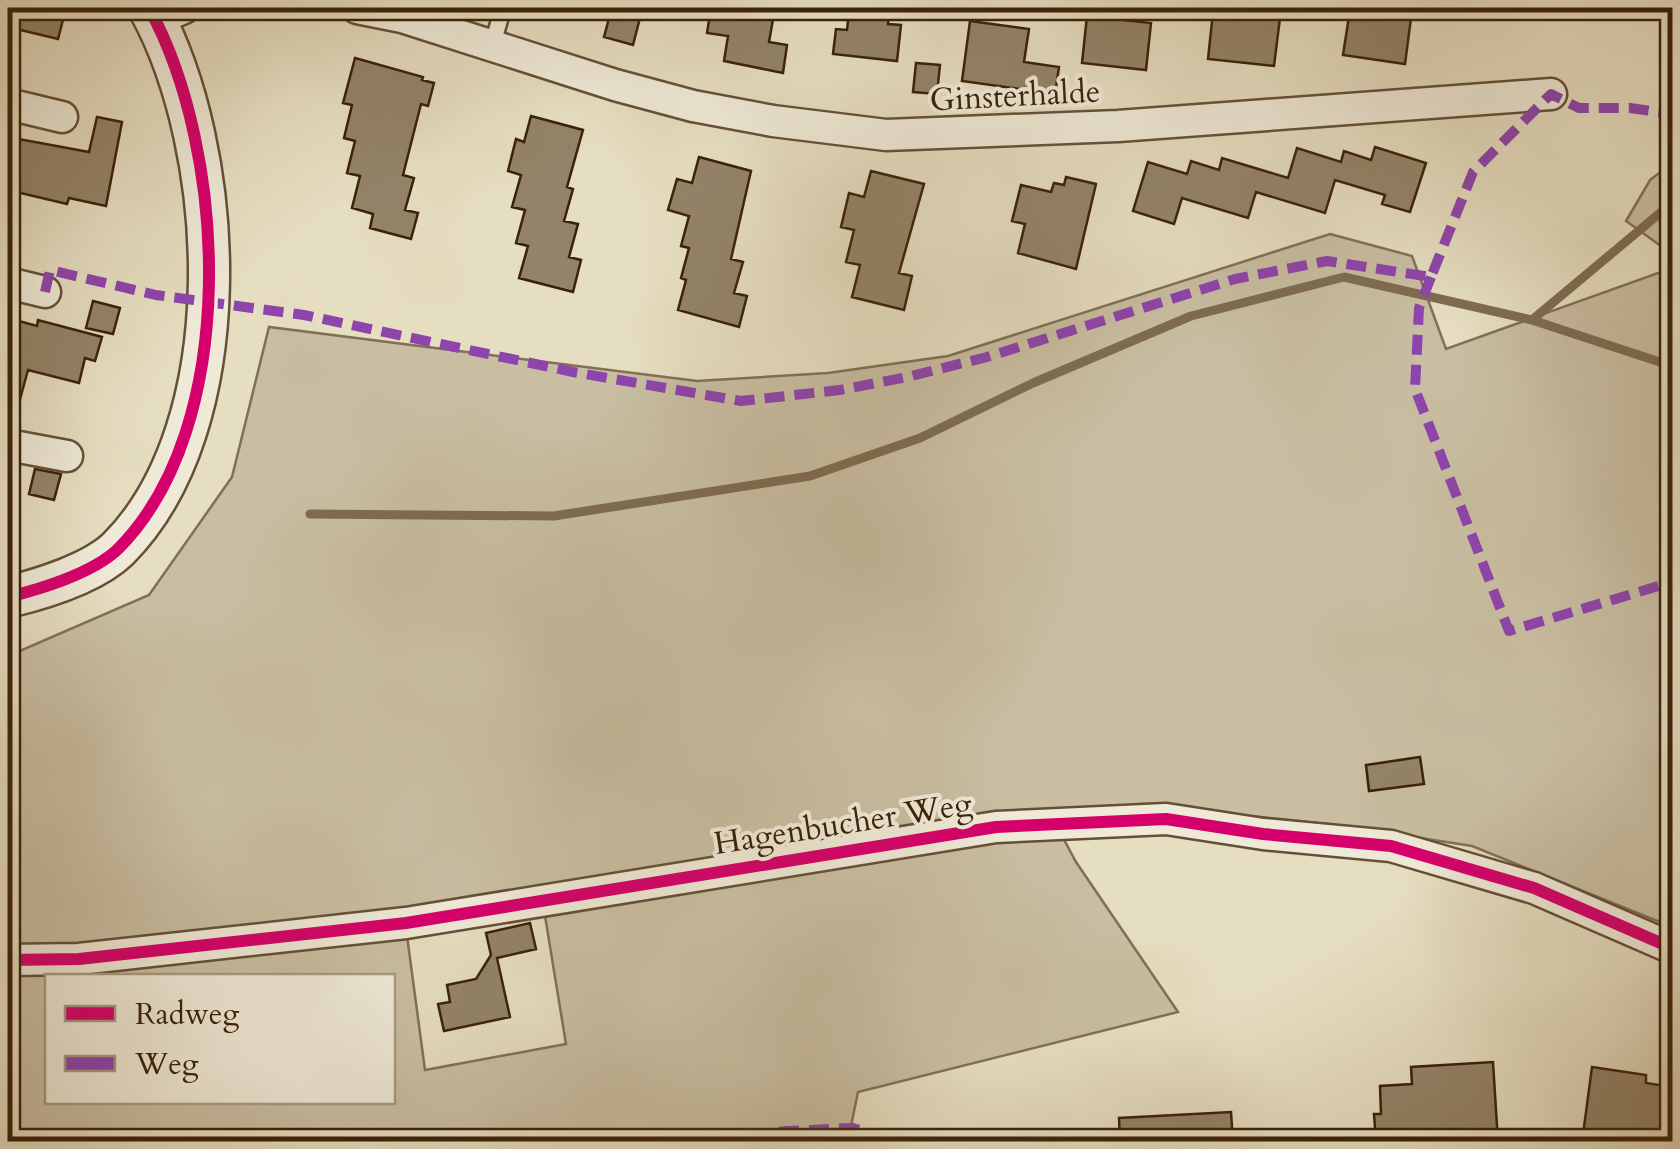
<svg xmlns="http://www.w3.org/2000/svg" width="1680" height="1149" viewBox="0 0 1680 1149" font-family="Cardo,serif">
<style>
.green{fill:#c9bea2;stroke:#827055;stroke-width:2.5;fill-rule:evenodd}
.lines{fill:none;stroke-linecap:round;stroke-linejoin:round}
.stream{stroke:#7e6c51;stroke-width:9}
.building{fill:#938368;stroke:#3a2108;stroke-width:2.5}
.service-casing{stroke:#655036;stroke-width:20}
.minor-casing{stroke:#655036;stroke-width:35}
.tertiary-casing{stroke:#655036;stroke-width:45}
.service{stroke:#efead7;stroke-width:15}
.minor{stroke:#efead7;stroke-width:30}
.tertiary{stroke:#efead7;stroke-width:40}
.quiet{stroke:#8e44ad;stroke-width:10;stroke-dasharray:20 10;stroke-linecap:butt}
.cycleway-casing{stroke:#efead7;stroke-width:19}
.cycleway{stroke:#d6006c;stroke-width:12}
.labels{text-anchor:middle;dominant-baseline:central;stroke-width:8;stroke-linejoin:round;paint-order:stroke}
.street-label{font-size:32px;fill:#3a2108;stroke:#efead7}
</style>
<rect width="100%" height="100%" fill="#e6dec1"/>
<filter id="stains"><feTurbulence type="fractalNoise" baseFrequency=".002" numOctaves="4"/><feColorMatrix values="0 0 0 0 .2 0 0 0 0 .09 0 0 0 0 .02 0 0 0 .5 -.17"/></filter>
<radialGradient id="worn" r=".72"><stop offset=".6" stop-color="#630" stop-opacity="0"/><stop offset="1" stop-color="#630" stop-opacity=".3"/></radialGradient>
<path class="green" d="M1672,163v91l-46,-33 24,-41z
M1330,234l82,22 34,93 226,-81v659l-200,-81 -135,-21 -173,-18 -113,8 25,47 102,150 -320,80 -7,34 -65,15h-778v-485l141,-61 83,-118 37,-150 428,54 131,-8 120,-17zM545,916l21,128 -141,26 -18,-134zM48,976h344v126h-344z"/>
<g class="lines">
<path class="stream" d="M1532,320l140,46
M310,514l244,2 256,-40 110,-38 113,-55 158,-67 153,-39 188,43 140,-117"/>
</g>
<path class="building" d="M8,8h58l-8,31 -50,-12z
M711,8h64l-6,34 18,3 -4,28 -59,-12 4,-25 -21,-3z
M1350,10l61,8 -6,46 -62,-9z
M611,11l29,7 -7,27 -29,-8z
M849,12l40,4 -1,8 13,1 -4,36 -64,-7 3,-25 11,1z
M1213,12l67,6 -6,48 -66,-7z
M1087,16l64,7 -5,47 -64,-7z
M970,21l59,8 -5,33 35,5 -4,27 -93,-13z
M355,58l68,19 -1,3 12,3 -6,23 -7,-2 -18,71 11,3 -9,32 13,3 -7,26 -41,-11 3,-14 -21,-6 8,-32 -13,-3 8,-32 -11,-3 8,-33 -9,-2z
M916,63l24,2 -3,29 -24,-2z
M531,116l52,14 -16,57 6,2 -9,32 14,3 -9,33 12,3 -8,32 -54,-14 9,-32 -12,-3 9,-33 -13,-3 9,-32 -13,-4 8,-32 8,3z
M97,117l25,5 -16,84 -37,-8 -2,6 -59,-14v-53l81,15z
M1375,147l51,16 -16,49 -28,-8 3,-9 -50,-15 -10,33 -69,-21 -8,26 -66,-20 -8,26 -41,-13 15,-49 39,12 4,-13 28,9 3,-12 66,20 9,-30 44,14 3,-11 27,9z
M699,157l52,14 -20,88 12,3 -9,31 13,3 -8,31 -61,-17 8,-30 -5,-2 8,-30 -8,-2 8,-30 -21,-6 9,-31 15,4z
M871,171l53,13 -25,89 13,3 -8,34 -52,-13 8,-32 -14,-3 8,-32 -13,-3 8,-34 15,4z
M1066,177l30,7 -20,85 -58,-16 7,-29 -13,-3 9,-36 30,7 3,-9 10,2z
M93,301l27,7 -7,26 -27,-6z
M8,318l29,8 1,-6 64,17 -7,24 -10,-3 -6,25 -51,-13 -12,44 -8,-1z
M35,469l26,5 -7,26 -25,-6z
M1420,757l4,27 -55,7 -3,-26z
M530,923l6,26 -39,9 13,59 -66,14 -6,-27 12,-2 -3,-17 29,-6 15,-24 -5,-22z
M1493,1062l5,80h-122l-2,-28h7l-1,-28 32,-2 -1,-17z
M1592,1067l54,8v8l26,4v55h-90z
M1231,1112l2,30h-113l-1,-24z"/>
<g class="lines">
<defs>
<path id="service" d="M492,46l11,-38"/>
<path id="minor" d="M357,8l45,9 213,68 78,21 80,15 113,14 232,-9 433,-32
M156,20l28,-12
M8,104l54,13
M8,283l37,9
M8,445l59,11
M8,960l71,-1 327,-36 590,-96 170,-8 97,15 128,12 143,42 138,60"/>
<path id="tertiary" d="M8,597c33,-8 85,-24 110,-48 123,-123 109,-399 31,-541"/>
</defs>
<use href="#service" class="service-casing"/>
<use href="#minor" class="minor-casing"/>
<use href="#tertiary" class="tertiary-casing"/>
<use href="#service" class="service"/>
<use href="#minor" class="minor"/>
<use href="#tertiary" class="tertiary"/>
<path class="quiet" d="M1431,277l-12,31 -4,81 94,242 163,-49
M45,292l5,-22 106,25 148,20 269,57 168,29 99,-11 67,-13 80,-20 248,-78 92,-18 104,16 42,-105 78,-78 28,14h51l42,6
M720,1142l65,-11 68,-3 45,14"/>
<defs>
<path id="cycleway" d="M8,597c33,-8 85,-24 110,-48 123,-123 109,-399 31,-541
M8,960l71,-1 327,-36 590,-96 170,-8 97,15 128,12 143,42 138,60"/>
</defs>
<use href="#cycleway" class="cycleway-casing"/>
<use href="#cycleway" class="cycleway"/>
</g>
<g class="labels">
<g class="street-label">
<text transform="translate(1015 96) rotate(-3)">Ginsterhalde</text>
<text transform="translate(843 824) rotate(-9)">Hagenbucher Weg</text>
</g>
</g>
<rect width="1680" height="1149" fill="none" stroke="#e6dec1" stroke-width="40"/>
<rect x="10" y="10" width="1660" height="1129" fill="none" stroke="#3a2108" stroke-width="5"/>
<rect x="20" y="20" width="1640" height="1109" fill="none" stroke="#3a2108" stroke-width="2.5"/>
<rect x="45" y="974" width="350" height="130" fill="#efead7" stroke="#a79a84" stroke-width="2.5"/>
<rect x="65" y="1006" width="50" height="15" fill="#d6006c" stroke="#a79a84" stroke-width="2.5"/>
<text x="135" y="1024" font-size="30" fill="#3a2108">Radweg</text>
<rect x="65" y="1056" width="50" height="15" fill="#8e44ad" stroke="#a79a84" stroke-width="2.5"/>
<text x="135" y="1074" font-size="30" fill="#3a2108">Weg</text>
<rect width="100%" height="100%" filter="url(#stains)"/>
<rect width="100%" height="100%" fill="url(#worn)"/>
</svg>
